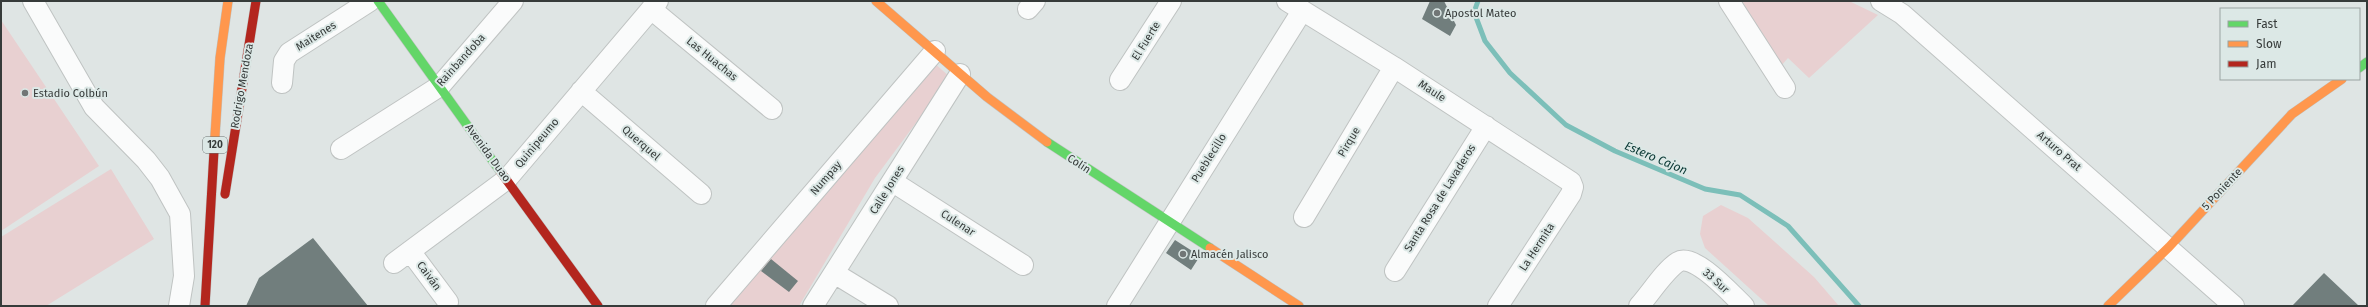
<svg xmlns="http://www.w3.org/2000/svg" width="2368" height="307" viewBox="0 0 2368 307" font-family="'Fira Sans',sans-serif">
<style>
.green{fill:#e8d0d1}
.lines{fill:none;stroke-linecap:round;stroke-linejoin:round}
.stream{stroke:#7cbfb9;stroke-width:5}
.building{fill:#717e7d}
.street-casing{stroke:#bfc3c2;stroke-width:22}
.fast-casing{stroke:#bfc3c2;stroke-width:10}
.slow-casing{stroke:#bfc3c2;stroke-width:10}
.jam-casing{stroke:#bfc3c2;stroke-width:10}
.street{stroke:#fafbfb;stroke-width:20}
.fast{stroke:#63d668;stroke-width:9}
.slow{stroke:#ff974d;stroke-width:9}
.jam{stroke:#b3261e;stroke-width:9}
.poi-dot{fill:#717676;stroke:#dce8e6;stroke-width:1.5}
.labels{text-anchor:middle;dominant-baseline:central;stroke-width:4;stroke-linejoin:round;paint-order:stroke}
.shield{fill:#dce8e6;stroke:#686f6e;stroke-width:1}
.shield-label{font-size:10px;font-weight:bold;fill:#363b3a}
.poi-label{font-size:11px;fill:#363b3a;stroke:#dce8e6;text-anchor:start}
.street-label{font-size:11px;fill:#363b3a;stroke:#dce8e6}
.water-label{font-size:12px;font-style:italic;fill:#093733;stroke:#dce8e6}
</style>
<rect width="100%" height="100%" fill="#dfe5e4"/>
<path class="green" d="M1742,1h107l29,14 -69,63 -21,-20 -8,9z
M1,20l98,146 -98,65z
M933,62l17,15 -75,101 -76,128h-76z
M111,169l43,70 -108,67h-45v-69z
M1721,205l27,13 66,59 25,29h-70l-64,-58 -5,-14 3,-18z"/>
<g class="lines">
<path class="stream" d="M1478,1l-4,11 11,29 25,32 56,52 49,26 90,38 35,6 48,31 71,80"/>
</g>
<path class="building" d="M1430,1h14l12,24 -6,11 -28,-17z
M313,238l55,68h-122l13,-28z
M1175,240l25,16 -9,14 -25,-17z
M771,259l27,22 -9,11 -28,-21z
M2324,273l35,33h-67z"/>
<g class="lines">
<defs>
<path id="street" d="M33,1l61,106 52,53 14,18 20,36 4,62 -5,30
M1287,1l107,66 177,115 2,5 -2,7 -73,112
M1729,1l56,87
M1881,1l21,13 332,292
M651,9l121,100
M1028,9l7,-8
M1120,80l51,-79
M282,83l2,-22 5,-8 81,-52
M581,91l120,103
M341,149l99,-63 73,-85
M893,182l130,83
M1304,217l90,-150
M410,251l38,51
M394,263l113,-84 151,-178
M1395,271l91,-145
M834,273l54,33
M716,306l219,-255
M813,306l147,-232
M1117,306l185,-295
M1639,306c11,-12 26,-36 39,-44 16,-10 54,33 66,44"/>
<path id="fast" d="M378,1l122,170
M2359,68l8,-6
M1047,142l163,106"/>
<path id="slow" d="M876,1l111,96 60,45
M214,151l6,-93 8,-57
M1210,248l89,58
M2108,306l61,-59 123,-133 50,-35"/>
<path id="jam" d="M500,171l98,135
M225,194l31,-193
M205,306l9,-155"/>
</defs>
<use href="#street" class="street-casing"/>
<use href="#fast" class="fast-casing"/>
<use href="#slow" class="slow-casing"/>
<use href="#jam" class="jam-casing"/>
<use href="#street" class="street"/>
<use href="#fast" class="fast"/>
<use href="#slow" class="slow"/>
<use href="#jam" class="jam"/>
</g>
<g class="poi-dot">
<circle cx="1437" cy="13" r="4"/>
<circle cx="25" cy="93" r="4"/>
<circle cx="1183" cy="254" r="4"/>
</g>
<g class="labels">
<rect class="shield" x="203" y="137" width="24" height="16" rx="3"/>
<g class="shield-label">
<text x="215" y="145">120</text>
</g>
<g class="poi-label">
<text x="1445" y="13">Apostol Mateo</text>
<text x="33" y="93">Estadio Colbún</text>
<text x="1191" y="254">Almacén Jalisco</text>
</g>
<g class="street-label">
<text transform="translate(316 36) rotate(-32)">Maitenes</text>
<text transform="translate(1146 41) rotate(-58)">El Fuerte</text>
<text transform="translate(712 59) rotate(39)">Las Huachas</text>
<text transform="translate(461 60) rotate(-48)">Rainbandoba</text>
<text transform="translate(242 86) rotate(-80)">Rodrigo Mendoza</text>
<text transform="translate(1432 91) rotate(33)">Maule</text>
<text transform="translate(1349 142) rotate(-59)">Pirque</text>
<text transform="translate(537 143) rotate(-50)">Quinipeumo</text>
<text transform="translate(641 143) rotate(41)">Querquel</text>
<text transform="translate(2059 151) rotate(41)">Arturo Prat</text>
<text transform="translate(488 153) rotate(54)">Avenida Duao</text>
<text transform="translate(1209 158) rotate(-58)">Pueblecillo</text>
<text transform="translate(1079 164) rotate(33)">Colín</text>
<text transform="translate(826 178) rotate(-49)">Numpay</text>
<text transform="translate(2222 189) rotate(-47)">5 Poniente</text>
<text transform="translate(887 190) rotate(-58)">Calle Jones</text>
<text transform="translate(1440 198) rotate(-58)">Santa Rosa de Lavaderos</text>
<text transform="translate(958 223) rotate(33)">Culenar</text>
<text transform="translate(1537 247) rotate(-57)">La Hermita</text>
<text transform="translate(429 276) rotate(54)">Caiván</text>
<text transform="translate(1716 281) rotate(42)">33 Sur</text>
</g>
<g class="water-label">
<text transform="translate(1656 158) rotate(23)">Estero Cajon</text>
</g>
</g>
<rect width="2368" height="307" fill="none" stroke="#363b3a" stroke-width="4"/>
<rect x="2220" y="8" width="140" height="72" fill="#dce8e6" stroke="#9aa3a1"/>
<rect x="2228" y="21" width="20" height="6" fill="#63d668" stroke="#9aa3a1"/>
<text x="2256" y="28" font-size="12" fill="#363b3a">Fast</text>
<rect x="2228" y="41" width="20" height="6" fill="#ff974d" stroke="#9aa3a1"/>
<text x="2256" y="48" font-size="12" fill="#363b3a">Slow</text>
<rect x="2228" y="61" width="20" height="6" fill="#b3261e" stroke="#9aa3a1"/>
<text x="2256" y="68" font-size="12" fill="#363b3a">Jam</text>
</svg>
